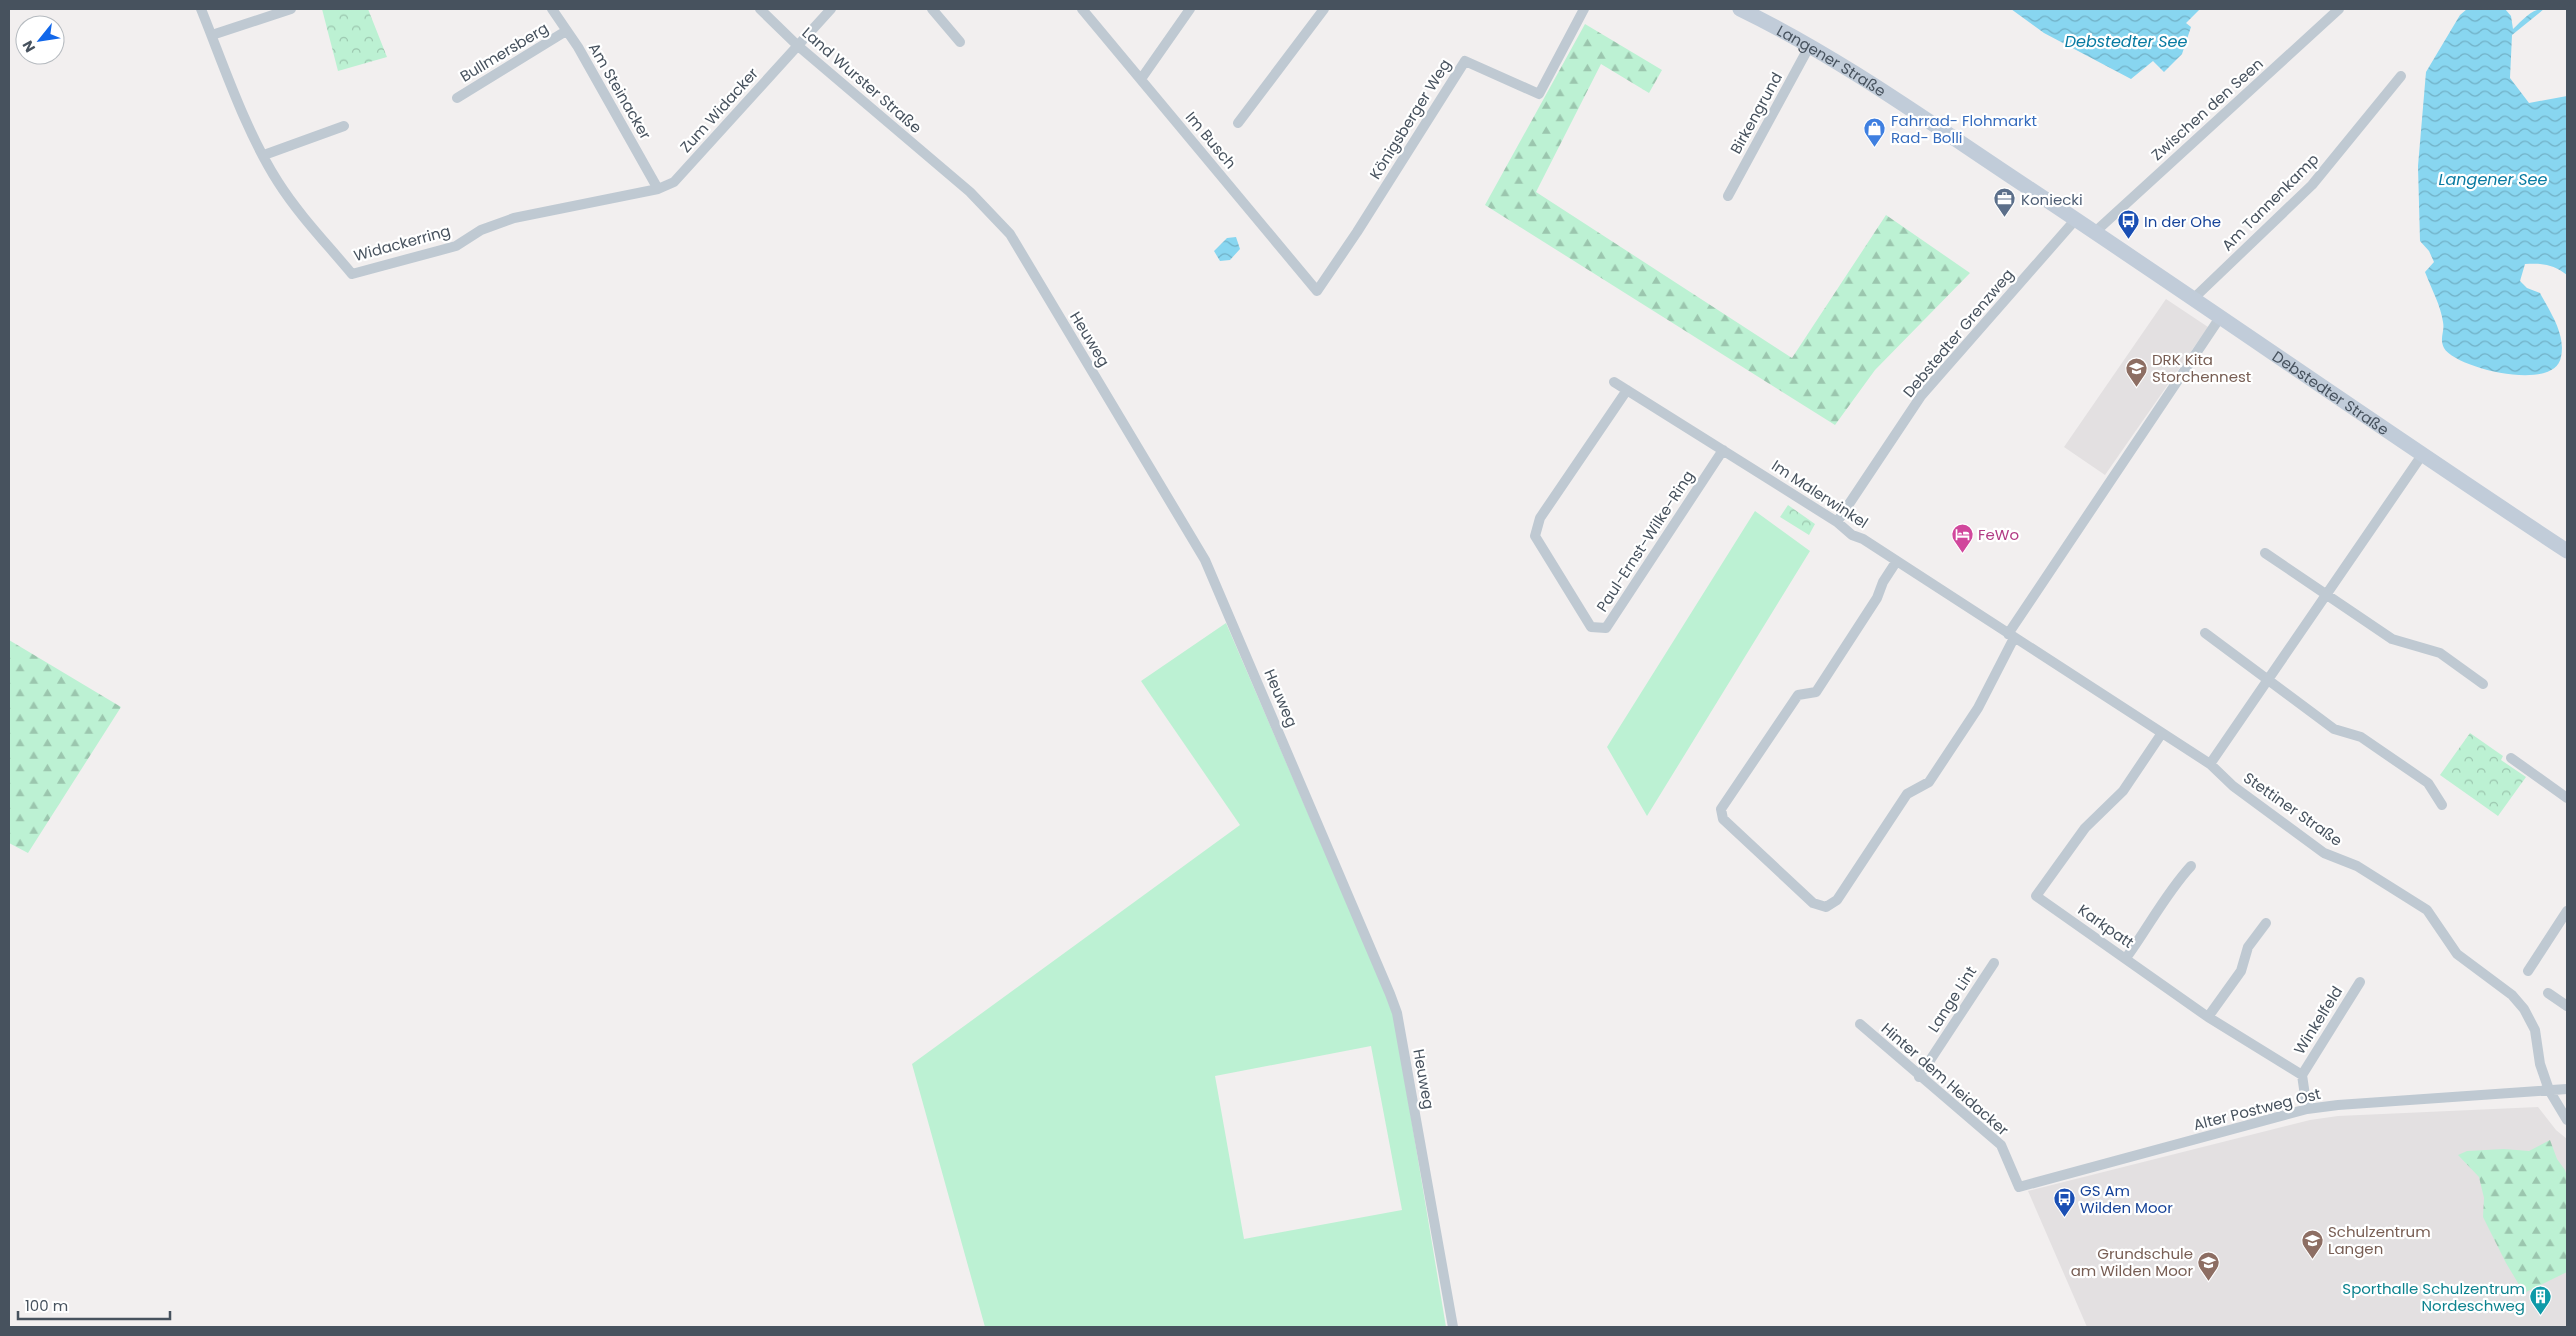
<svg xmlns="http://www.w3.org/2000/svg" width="2576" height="1336" viewBox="0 0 2576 1336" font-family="Poppins,sans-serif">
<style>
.education{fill:#e3e0e1}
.green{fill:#bcf1d3;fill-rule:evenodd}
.forest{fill:url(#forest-firs)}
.park{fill:url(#park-crowns)}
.water{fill:url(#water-waves)}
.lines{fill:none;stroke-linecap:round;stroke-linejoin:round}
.street{stroke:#bfc9d2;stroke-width:10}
.secondary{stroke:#c1ccd9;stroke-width:15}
.labels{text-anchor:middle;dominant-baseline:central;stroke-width:4.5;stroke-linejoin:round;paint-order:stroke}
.street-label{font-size:15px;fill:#47525e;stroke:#fff}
.shop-label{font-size:15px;fill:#366cbe;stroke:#fff;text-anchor:start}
.service-label{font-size:15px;fill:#4e5e75;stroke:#fff;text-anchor:start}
.transit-label{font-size:15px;fill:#164399;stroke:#fff;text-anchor:start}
.education-label{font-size:15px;fill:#785e54;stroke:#fff;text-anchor:start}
.hotel-label{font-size:15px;fill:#b23c85;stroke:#fff;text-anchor:start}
.culture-label{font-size:15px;fill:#0d838f;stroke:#fff;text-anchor:end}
.water-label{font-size:16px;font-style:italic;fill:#077aa1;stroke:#fff}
</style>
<defs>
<pattern id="forest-firs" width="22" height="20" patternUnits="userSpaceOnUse" patternTransform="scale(1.25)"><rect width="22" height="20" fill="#bcf1d3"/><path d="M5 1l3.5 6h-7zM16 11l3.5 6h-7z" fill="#9bc6ae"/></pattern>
<pattern id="park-crowns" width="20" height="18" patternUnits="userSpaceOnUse" patternTransform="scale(1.25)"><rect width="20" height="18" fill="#bcf1d3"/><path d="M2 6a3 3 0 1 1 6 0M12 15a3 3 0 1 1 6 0" fill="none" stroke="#9bc6ae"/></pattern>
<pattern id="water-waves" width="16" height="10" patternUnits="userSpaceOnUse" patternTransform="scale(1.25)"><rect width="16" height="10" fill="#88d6f0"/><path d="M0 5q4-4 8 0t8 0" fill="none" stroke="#71b0c6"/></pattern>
</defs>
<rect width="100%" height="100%" fill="#f2efef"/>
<path class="education" d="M2166,299l42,28 -103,148 -41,-28z
M2538,1107l18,23 11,9v188h-480l-59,-136 282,-71 28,-4z"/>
<path class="green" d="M1755,511l55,40 -163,265 -40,-69z
M1226,623l159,369 9,24 52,311h-461l-73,-263 328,-239 -99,-144zM1371,1046l31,164 -158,29 -29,-163z"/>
<path class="forest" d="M1585,24l77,46 -13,23 -48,-29 -65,128 256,166 94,-143 84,58 -95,97 -40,55 -350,-220z
M9,640l112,67 -93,146 -19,-10z
M2550,1140l7,19 8,11 2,7v95l-43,21 -18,-30 -23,-46 1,-19 -5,-21 -21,-22 9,-4 37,-2 25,2z"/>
<path class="park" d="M322,9h46l19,48 -49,14z
M1788,505l27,19 -6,11 -29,-18z
M2470,733l33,23 -2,4 25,17 -28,39 -58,-41z"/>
<path class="water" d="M2011,9h189l-14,14 5,4 -9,27 -18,18 -11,-11 -22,18 -87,-46z
M2467,9h38l6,7 2,13c10,-9 18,-20 31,-20l-32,26 -2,43 19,25 38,-7v179c-14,-11 -25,-12 -42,-11l-5,17 7,7 13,5c10,19 26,41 21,64 -6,36 -106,11 -117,-9 -5,-10 1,-16 -1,-26 -2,-16 -12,-34 -18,-50l9,-10 -5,-11 -9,-10 -2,-75 8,-94 34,-57z
M1236,237l4,12 -10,11 -10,1 -6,-10 13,-13z"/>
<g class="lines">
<path class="street" d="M201,9c23,57 44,121 77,173 21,33 49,62 74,92l104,-28 25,-16 33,-12 144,-29 16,-7 157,-173
M552,9l26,38 80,142
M760,9l37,36 173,147 40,42 195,326 185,434 7,19 56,314
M932,9l28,33
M1082,9l235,282 40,-59 108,-171 74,33 45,-85
M212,35l79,-26
M1141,79l49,-70
M457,98l109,-67
M1238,123l86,-114
M264,155l80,-29
M1728,196l82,-151
M2095,232l244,-223
M2194,298l118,-113 89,-109
M1614,382l223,140 15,13 11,4 347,225 23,22 91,67 33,13 70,44 30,44 55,41 12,14 11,21 5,34 9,26 18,30
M1627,390l-87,128 -5,18 56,91 15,1 117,-178
M1837,522l84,-126 155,-177
M2265,553l127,86 48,14 43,31
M1896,562l-13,20 -6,16 -61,94 -18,3 -77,114 2,10 90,84 13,4 11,-7 70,-106 22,-12 49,-74 36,-70
M2205,633l129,96 27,8 67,46 14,22
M2008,634l213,-318
M2162,733l-39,58 -38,37 -49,68 172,121 94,58 5,34
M2511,758l56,40
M2210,764l212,-309
M2126,958c22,-30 40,-65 65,-92
M2528,971l39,-60
M2548,993l19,13
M2208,1017l33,-46 7,-24 18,-24
M1860,1024l141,121 18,42 288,-78 31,-4 229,-16
M2302,1075l58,-93
M1919,1077l75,-114"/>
<path class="secondary" id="s1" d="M1740,9c101,49 193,116 287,178 181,120 359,245 540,364"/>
</g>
<defs>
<symbol id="shop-pin" viewBox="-11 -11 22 30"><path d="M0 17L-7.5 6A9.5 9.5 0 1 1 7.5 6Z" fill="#3f7fe0" stroke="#fff"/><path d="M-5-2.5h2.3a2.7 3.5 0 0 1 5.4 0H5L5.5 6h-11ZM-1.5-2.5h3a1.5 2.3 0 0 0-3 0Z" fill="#fff"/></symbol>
<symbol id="office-pin" viewBox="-11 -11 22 30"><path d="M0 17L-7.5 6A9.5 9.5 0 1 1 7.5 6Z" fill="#5c6f8a" stroke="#fff"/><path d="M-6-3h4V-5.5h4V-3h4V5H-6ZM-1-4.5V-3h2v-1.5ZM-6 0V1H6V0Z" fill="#fff"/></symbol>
<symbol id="bus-pin" viewBox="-11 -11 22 30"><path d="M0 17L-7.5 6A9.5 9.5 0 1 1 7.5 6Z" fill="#1a4fb4" stroke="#fff"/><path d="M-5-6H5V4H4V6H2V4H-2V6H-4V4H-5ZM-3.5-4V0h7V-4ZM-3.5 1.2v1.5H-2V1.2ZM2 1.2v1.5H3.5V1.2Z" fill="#fff"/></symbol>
<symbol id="school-pin" viewBox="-11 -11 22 30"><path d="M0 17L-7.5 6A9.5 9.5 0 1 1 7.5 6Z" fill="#8d6e63" stroke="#fff"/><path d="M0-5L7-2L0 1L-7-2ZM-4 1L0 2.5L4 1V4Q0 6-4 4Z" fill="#fff"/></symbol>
<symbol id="hotel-pin" viewBox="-11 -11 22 30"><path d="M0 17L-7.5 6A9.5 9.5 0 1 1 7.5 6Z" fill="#d1479c" stroke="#fff"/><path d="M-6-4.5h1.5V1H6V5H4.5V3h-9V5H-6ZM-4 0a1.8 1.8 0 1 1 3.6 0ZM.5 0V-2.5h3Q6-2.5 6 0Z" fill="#fff"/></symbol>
<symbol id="building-pin" viewBox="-11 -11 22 30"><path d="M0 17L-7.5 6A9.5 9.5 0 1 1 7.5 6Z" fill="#0f9aa8" stroke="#fff"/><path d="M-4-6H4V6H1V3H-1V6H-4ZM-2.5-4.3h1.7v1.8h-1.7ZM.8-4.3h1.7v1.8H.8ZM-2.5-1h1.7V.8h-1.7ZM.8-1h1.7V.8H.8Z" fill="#fff"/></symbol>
</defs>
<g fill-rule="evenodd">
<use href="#shop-pin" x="1862" y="116" width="25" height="34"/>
<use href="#office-pin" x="1992" y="186" width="25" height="34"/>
<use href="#bus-pin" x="2116" y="208" width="25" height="34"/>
<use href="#school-pin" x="2124" y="356" width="25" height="34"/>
<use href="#hotel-pin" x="1950" y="522" width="25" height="34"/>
<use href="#bus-pin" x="2052" y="1186" width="25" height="34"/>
<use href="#school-pin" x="2300" y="1228" width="25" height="34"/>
<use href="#school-pin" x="2196" y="1250" width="25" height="34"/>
<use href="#building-pin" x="2528" y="1284" width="25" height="34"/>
</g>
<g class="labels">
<g class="street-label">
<text transform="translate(504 52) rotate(-31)">Bullmersberg</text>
<text stroke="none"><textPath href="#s1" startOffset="105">Langener Straße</textPath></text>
<text transform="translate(862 80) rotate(41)">Land Wurster Straße</text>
<text transform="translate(620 91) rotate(60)">Am Steinacker</text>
<text transform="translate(2207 109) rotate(-42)">Zwischen den Seen</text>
<text transform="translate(719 110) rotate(-48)">Zum Widacker</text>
<text transform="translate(1756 113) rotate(-61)">Birkengrund</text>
<text transform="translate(1410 119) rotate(-58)">Königsberger Weg</text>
<text transform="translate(1211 140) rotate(50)">Im Busch</text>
<text transform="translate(2270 202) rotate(-45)">Am Tannenkamp</text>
<text transform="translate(402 243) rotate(-15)">Widackerring</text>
<text transform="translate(1958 333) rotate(-50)">Debstedter Grenzweg</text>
<text transform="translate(1090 339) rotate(59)">Heuweg</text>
<text stroke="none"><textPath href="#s1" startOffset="705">Debstedter Straße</textPath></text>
<text transform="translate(1820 494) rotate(33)">Im Malerwinkel</text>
<text transform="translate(1645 541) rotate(-57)">Paul-Ernst-Wilke-Ring</text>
<text transform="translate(1281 698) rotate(67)">Heuweg</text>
<text transform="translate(2293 809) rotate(35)">Stettiner Straße</text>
<text transform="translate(2106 926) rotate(35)">Karkpatt</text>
<text transform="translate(1952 999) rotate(-57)">Lange Lint</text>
<text transform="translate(2318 1020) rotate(-58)">Winkelfeld</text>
<text transform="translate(1424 1079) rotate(80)">Heuweg</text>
<text transform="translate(1945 1079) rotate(41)">Hinter dem Heidacker</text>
<text transform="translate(2257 1109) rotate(-14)">Alter Postweg Ost</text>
</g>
<g class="shop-label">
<text x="1891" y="120">Fahrrad- Flohmarkt<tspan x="1891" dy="17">Rad- Bolli</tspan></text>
</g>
<g class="service-label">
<text x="2021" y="199">Koniecki</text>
</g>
<g class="transit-label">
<text x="2144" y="221">In der Ohe</text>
<text x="2080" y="1190">GS Am<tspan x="2080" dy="17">Wilden Moor</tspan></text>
</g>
<g class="education-label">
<text x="2152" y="359">DRK Kita<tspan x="2152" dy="17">Storchennest</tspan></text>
<text x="2328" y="1231">Schulzentrum<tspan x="2328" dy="17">Langen</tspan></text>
<text x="2193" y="1253" text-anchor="end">Grundschule<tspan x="2193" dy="17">am Wilden Moor</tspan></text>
</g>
<g class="hotel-label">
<text x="1978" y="534">FeWo</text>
</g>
<g class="culture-label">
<text x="2525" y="1288">Sporthalle Schulzentrum<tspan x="2525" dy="17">Nordeschweg</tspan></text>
</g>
<g class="water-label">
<text x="2126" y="41">Debstedter See</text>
<text x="2493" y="179">Langener See</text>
</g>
</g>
<rect width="2576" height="1336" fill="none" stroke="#47525e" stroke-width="20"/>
<g transform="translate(40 40) rotate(240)"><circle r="24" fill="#ffffff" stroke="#b5babf"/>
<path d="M0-4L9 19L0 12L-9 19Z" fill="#1167ea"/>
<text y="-8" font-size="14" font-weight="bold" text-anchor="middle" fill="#47525e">N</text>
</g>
<path d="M18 1311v8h152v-8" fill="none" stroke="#47525e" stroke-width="2.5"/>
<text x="25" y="1311" font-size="15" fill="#47525e" stroke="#ffffff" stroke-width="4" paint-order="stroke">100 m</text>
</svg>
